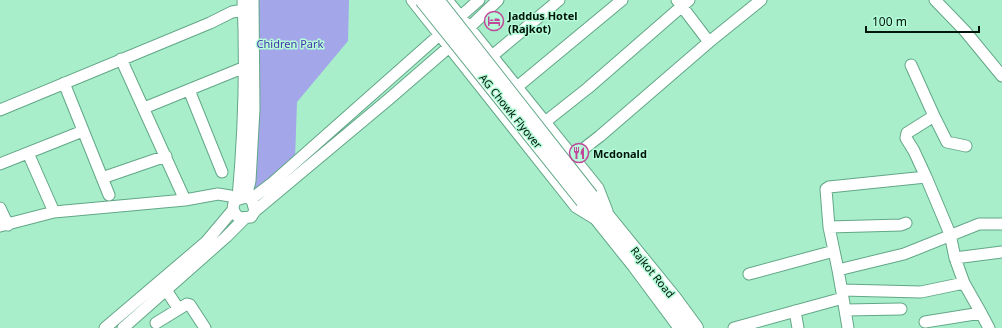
<svg xmlns="http://www.w3.org/2000/svg" width="1002" height="328" viewBox="0 0 1002 328" font-family="'Noto Sans',sans-serif">
<style>
.green{fill:#a3a6e9}
.lines{fill:none;stroke-linecap:round;stroke-linejoin:round}
.minor-casing{stroke:#62a787;stroke-width:13}
.major-casing{stroke:#62a787;stroke-width:16}
.minor{stroke:#fff;stroke-width:11}
.major{stroke:#fff;stroke-width:14}
.major-bridge-casing{stroke:#62a787;stroke-width:16;stroke-linecap:butt}
.major-bridge{stroke:#fff;stroke-width:14}
.labels{text-anchor:middle;dominant-baseline:central;stroke-width:3;stroke-linejoin:round;paint-order:stroke}
.poi-label{font-size:11px;font-weight:bold;fill:#00160b;stroke:#b5fcd8;text-anchor:start}
.park-label{font-size:11px;fill:#4534a8;stroke:#b5fcd8}
.street-label{font-size:11px;fill:#00160b;stroke:#b5fcd8}
</style>
<rect width="100%" height="100%" fill="#a8eecb"/>
<path class="green" d="M246,0h103l-1,41 -51,61 -2,58 -41,33z"/>
<g class="lines">
<defs>
<path id="minor" d="M412,0l164,207 18,11
M447,0l151,188 9,23
M935,0l30,31 37,45
M709,42l52,-42
M492,56l67,-56
M121,59l64,141
M911,65l23,51
M64,83l45,112
M517,87l105,-87
M189,90l33,82
M144,108l101,-41
M0,110l210,-87 22,-11 12,-2
M545,122l43,-34 101,-88
M28,153l26,59
M573,157l27,-21 109,-94 -32,-42
M0,164l83,-33
M926,177l-12,-26 -8,-13 1,-5 27,-17 13,26 19,4
M102,178l64,-22
M246,197l4,-16 4,-72 -1,-109
M238,198c6,-66 8,-131 5,-198
M251,199l20,-15 208,-184
M0,208l8,17
M255,211l-3,-11 -6,-3 -10,3c-5,7 -3,14 4,18l11,-1 4,-6 134,-112 60,-52 49,-47
M0,226l54,-14 131,-12 33,-6 12,2 6,4
M829,227l72,-2 5,-2
M955,258l47,-6
M838,270l-9,-43 -3,-38 3,-2 97,-10 24,57 5,24 9,25 17,30 -56,9
M749,274l85,-23
M166,290l12,18
M842,290l79,2 43,-9
M843,298l-5,-28 66,-16 75,-30h23
M845,310l56,-1
M795,311l3,17
M981,313l8,15
M156,323l31,-19 3,1 15,23
M105,328l101,-86 27,-32
M123,328l103,-91 18,-18
M734,328l109,-30 5,30"/>
<path id="major" d="M591,196l83,102 22,30
M583,201l52,65 46,62"/>
</defs>
<use href="#minor" class="minor-casing"/>
<use href="#major" class="major-casing"/>
<use href="#minor" class="minor"/>
<use href="#major" class="major"/>
<defs>
<path id="major-bridge" d="M422,0l161,201
M437,0l154,196"/>
</defs>
<use href="#major-bridge" class="major-bridge-casing"/>
<use href="#major-bridge" class="major-bridge"/>
</g>
<defs>
<symbol id="hotel-ring" viewBox="-11 -11 22 22"><circle r="9.5" fill="#b5fcd8" stroke="#c1479a" stroke-width="1.5"/><path d="M-6-4.5h1.5V1H6V5H4.5V3h-9V5H-6ZM-4 0a1.8 1.8 0 1 1 3.6 0ZM.5 0V-2.5h3Q6-2.5 6 0Z" fill="#c1479a"/></symbol>
<symbol id="restaurant-ring" viewBox="-11 -11 22 22"><circle r="9.5" fill="#b5fcd8" stroke="#c1479a" stroke-width="1.5"/><path d="M-5-6h1v4h1v-4h1v4h1v-4h1v5L-1.5 .5V6h-2V.5L-5-1ZM5-6V6H3V1.5H1.5Q1.5-4 5-6Z" fill="#c1479a"/></symbol>
</defs>
<g fill-rule="evenodd">
<use href="#hotel-ring" x="483" y="10" width="22" height="22"/>
<use href="#restaurant-ring" x="568" y="142" width="22" height="22"/>
</g>
<g class="labels">
<g class="poi-label">
<text x="508" y="15">Jaddus Hotel<tspan x="508" dy="13">(Rajkot)</tspan></text>
<text x="593" y="153">Mcdonald</text>
</g>
<g class="park-label">
<text x="290" y="43">Chidren Park</text>
</g>
<g class="street-label">
<text transform="translate(511 111) rotate(51)">AG Chowk Flyover</text>
<text transform="translate(653 272) rotate(51)">Rajkot Road</text>
</g>
</g>
<path d="M866 26v6h113v-6" fill="none" stroke="#00160b" stroke-width="2"/>
<text x="872" y="26" font-size="12" fill="#00160b" stroke="#b5fcd8" stroke-width="3" paint-order="stroke">100 m</text>
</svg>
